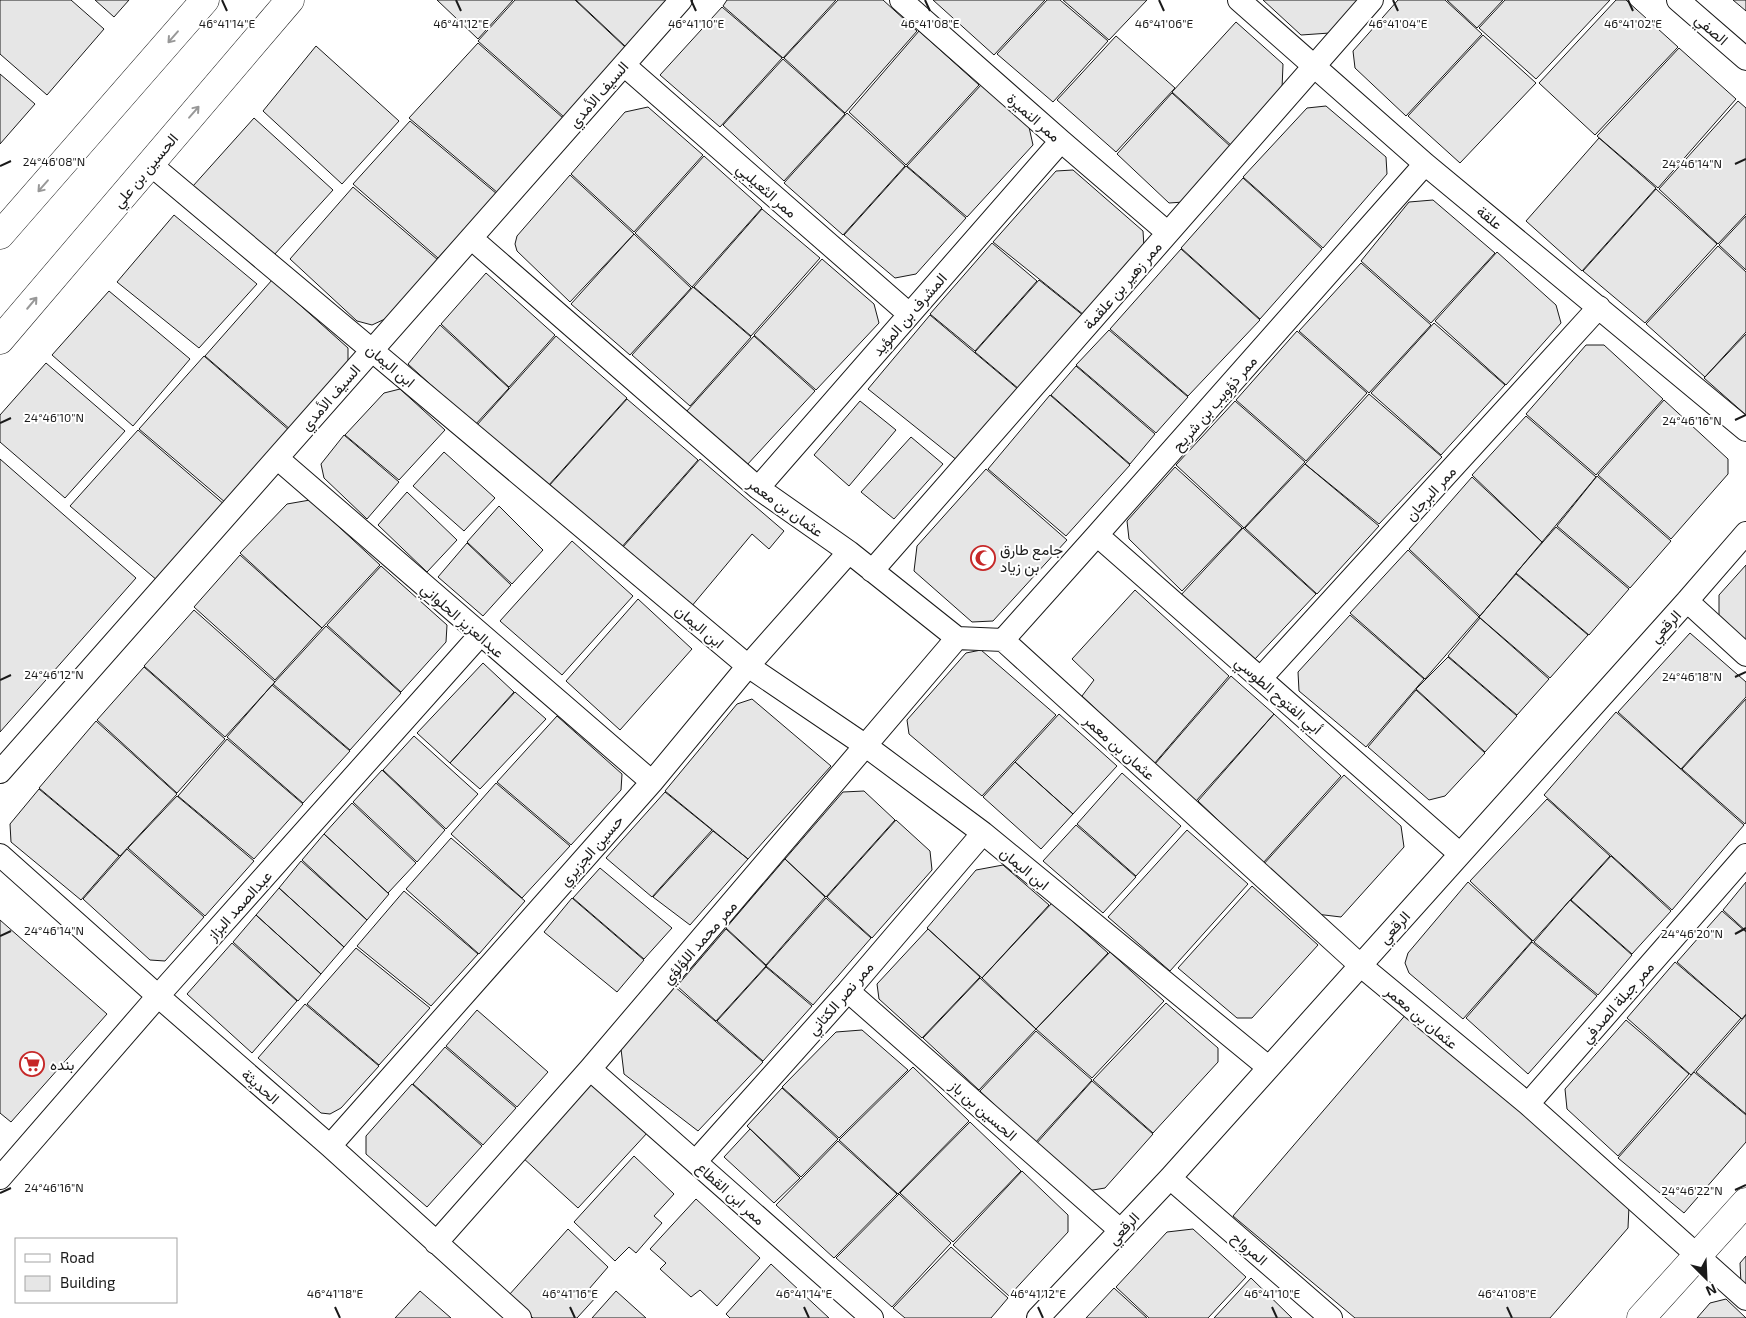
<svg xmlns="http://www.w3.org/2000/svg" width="1746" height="1318" viewBox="0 0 1746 1318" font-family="'Exo 2',Vazirmatn,sans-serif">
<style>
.building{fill:#e6e6e6;stroke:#1a1a1a}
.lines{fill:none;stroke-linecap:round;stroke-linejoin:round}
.street-casing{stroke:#1a1a1a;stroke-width:24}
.secondary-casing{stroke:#1a1a1a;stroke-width:29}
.street{stroke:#fff;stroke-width:22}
.secondary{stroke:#fff;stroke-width:28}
.oneway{stroke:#989898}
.ticks{fill:none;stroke:#1a1a1a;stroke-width:2}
.labels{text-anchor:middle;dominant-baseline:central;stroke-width:4;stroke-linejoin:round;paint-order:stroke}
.street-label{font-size:15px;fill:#1a1a1a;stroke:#fff}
.poi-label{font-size:15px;fill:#1a1a1a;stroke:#fff;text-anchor:start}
.ticks-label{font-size:12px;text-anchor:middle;fill:#1a1a1a;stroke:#fff;stroke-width:4;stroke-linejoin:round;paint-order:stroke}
</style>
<rect width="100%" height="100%" fill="#fff"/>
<path class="building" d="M0,0h71l33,29 -57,66 -47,-41z
M95,0h34l-15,17z
M437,0h76l-35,39z
M515,0h60l50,47 -61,70 -86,-76z
M576,0h92l-42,47z
M727,0h109l-53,58 -60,-52z
M838,0h45l34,31 -72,82 -61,-55z
M933,0h112l-51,55z
M1047,0h13l48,41 -55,61 -56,-48z
M1063,0h84l-38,40z
M1263,0h97l-30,33 -29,2z
M1398,0h47l37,34 -76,82 -51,-48 -2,-17z
M1447,0h56l-26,28z
M1505,0h105l-74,79 -57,-51z
M1616,0h10l52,47 -83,88 -56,-52z
M1733,0h13v11z
M722,7l60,51 -62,69 -60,-52z
M1236,22l47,42 -1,25 -50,57 -60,-54z
M919,31l60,54 -73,80 -57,-53z
M1483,35l53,48 -76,80 -52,-47z
M1116,36l59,52 -59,64 -59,-52z
M478,43l85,75 -65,75 -89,-75z
M316,46l83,75 -57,63 -79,-73z
M1679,48l57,51 -78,89 -61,-52z
M783,59l62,55 -61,67 -61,-56z
M0,74l35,30 -35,40z
M981,85l48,42 4,18 -66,72 -60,-51z
M1172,93l59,54 -47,55 -15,1 -52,-49z
M1738,101l8,7v106l-28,30 -59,-55z
M1326,106l60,51 1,17 -64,74 -80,-71 64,-69z
M648,107l55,48 -69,77 -63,-58 54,-62z
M847,113l58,53 -62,69 -59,-52z
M254,118l79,72 -59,65 -81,-69z
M410,121l87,73 -59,64 -85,-74z
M1599,138l57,50 -74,83 -56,-50z
M704,156l58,52 -70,79 -57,-54z
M906,166l60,52 -50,56 -21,4 -51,-43z
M1073,170l70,61 1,16 -60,68 -91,-73 63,-71z
M570,175l64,59 -64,68 -53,-51 -2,-7 2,-8z
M1243,178l79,71 -62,70 -79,-71z
M353,187l85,73 -53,59 -13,6 -15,-4 -67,-62z
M1656,189l61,55 -72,79 -62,-52z
M1433,200l62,53 -64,70 -70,-62 48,-59z
M762,209l58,49 -69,78 -57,-49z
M174,215l83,69 -58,64 -82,-66z
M1746,216v54l-27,-25z
M634,234l57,54 -61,67 -59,-51z
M992,243l45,38 -62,70 -45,-37z
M1718,246l28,26v60l-41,45 -59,-53z
M1181,249l79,71 -72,76 -78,-67z
M1497,252l59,53 5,18 -55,62 -71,-64z
M822,259l52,45 5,19 -63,67 -62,-55z
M1361,263l70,62 -62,68 -70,-62z
M486,273l69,62 -46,52 -68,-63z
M272,280l76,68v19l-57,63 -86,-74z
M1039,280l45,36 -65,73 -44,-37z
M693,287l58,50 -61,69 -58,-51z
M109,291l81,68 -57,67 -81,-71z
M930,315l89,75 -61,71 -90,-72z
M1434,323l71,62 -64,70 -70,-62z
M440,325l69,63 -34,37 -67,-61z
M1109,330l79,67 -32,36 -80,-68z
M1297,331l70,62 -61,68 -70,-61z
M1746,334v81l-42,-37z
M556,336l71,62 -79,88 -71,-61z
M754,336l61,55 -69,75 -60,-54z
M1586,345h18l59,54 -67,76 -70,-61z
M204,356l86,75 -64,72 -87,-74z
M46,363l79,68 -60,67 -65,-56v-27z
M1076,366l79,68 -25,30 -79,-69z
M400,389l45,41 -46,50 -54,-45 39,-42z
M1369,394l73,63 -63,67 -74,-60z
M1050,395l80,70 -64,71 -78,-67z
M627,399l71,61 -78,89 -72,-62z
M1664,400l64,59v15l-57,65 -73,-64z
M860,401l36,29 -47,56 -35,-31z
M1235,401l70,61 -61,66 -68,-63z
M1526,416l70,61 -54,65 -70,-67z
M138,430l87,75 -67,76 -88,-75z
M344,435l55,47 -32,37 -43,-41 -3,-14z
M911,437l32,27 -49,55 -33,-27z
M444,452l51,46 -31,33 -51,-45z
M0,459l136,119 -136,154z
M700,459l84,72 -15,18 -17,-15 -61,73 -68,-60z
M1305,464l74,62 -62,68 -72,-66z
M1175,467l67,61 -60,63 -53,-52 -2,-18z
M986,469l81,71 -74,81 -21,1 -58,-51 3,-25z
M1597,476l74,65 -41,47 -73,-62z
M1472,477l70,65 -62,74 -71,-67z
M407,492l50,48 -30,32 -49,-47z
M310,500l70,65 -58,63 -82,-75 47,-49z
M499,506l44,44 -31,34 -45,-42z
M1556,527l73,62 -40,46 -73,-62z
M1243,528l73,66 -61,65 -75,-63z
M572,541l61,55 -71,79 -62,-54z
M467,543l44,42 -28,31 -45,-39z
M1408,550l71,67 -54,62 -75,-66z
M240,555l82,73 -47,52 -81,-73z
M1746,565v76l-27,-26v-20z
M381,566l66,59 -1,17 -45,50 -74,-67z
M1516,574l72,61 -38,43 -71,-61z
M1135,590l94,86 -75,88 -72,-68 12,-16 -22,-21z
M638,599l54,50 -72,81 -54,-49z
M194,610l81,72 -50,55 -81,-71z
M1350,615l74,64 -58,68 -67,-56 -1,-19z
M1480,618l69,61 -32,36 -69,-59z
M326,626l75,67 -51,57 -77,-66z
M1690,633l56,49v15l-65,72 -63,-57z
M981,650l75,65 -74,81 -73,-62 -2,-14 59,-67z
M1448,657l69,59 -32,36 -69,-63z
M483,663l31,29 -64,71 -33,-30z
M144,667l81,72 -48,54 -80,-73z
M1231,676l43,38 -78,87 -41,-37z
M272,685l78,66 -47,52 -76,-66z
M1416,690l69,63 -40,43 -16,4 -61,-53z
M515,692l31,27 -66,70 -30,-26z
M752,699l79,67 -83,93 -83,-68 72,-87z
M1746,699v123l-1,2 -63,-55z
M1616,712l128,113 -72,85 -128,-115z
M1059,714l58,52 -44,48 -58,-52z
M1274,714l67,62 -78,87 -65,-62z
M557,716l65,58 -1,16 -50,55 -74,-63z
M96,721l81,73 -57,62 -81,-68z
M414,736l64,58 -32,35 -63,-59z
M227,739l76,65 -49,55 -76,-63z
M1015,762l58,52 -32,35 -58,-52z
M382,770l63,60 -28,32 -64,-60z
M1122,773l59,53 -45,50 -59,-52z
M1344,775l57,51 3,21 -63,70 -25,-3 -54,-48z
M496,783l74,63 -48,52 -71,-64z
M39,789l80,67 -38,44 -70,-58 -1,-18z
M864,791l31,29 -69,77 -41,-38 58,-67z
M665,792l47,38 -60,67 -46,-39z
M177,796l77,65 -49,55 -77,-68z
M1547,799l63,57 -77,85 -63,-60z
M352,803l64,60 -28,30 -64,-59z
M896,820l34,31 2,19 -60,68 -45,-41z
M1076,825l60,52 -33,36 -60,-52z
M1187,830l61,54 -78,87 -62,-54z
M713,831l35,28 -58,66 -37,-28z
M324,834l65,60 -22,26 -65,-60z
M451,838l74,63 -46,53 -73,-65z
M127,849l77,68 -39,44 -15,-1 -67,-61z
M1611,856l60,55 -39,43 -61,-54z
M785,859l40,38 -59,68 -40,-37z
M301,861l66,59 -23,27 -65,-59z
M1003,865l46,40 -67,73 -55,-50 49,-58z
M600,868l72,60 -28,31 -71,-61z
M1468,882l64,59 -69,78 -54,-46 -4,-10 3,-10z
M1746,882v49l-23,-21z
M1252,886l66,59 -66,73h-15l-59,-50z
M279,888l65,59 -23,27 -65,-59z
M404,891l74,63 -47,52 -74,-60z
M572,898l72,62 -27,32 -73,-60z
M826,898l45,40 -58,67 -47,-39z
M1570,900l62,55 -34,40 -64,-53z
M1052,903l56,50 -72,76 -54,-51z
M1722,911l24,21v82l-4,5 -65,-57z
M256,915l65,59 -23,27 -65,-59z
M0,920l107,94 -96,108 -11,-9z
M726,929l40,37 -50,55 -39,-35z
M928,929l52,48 -58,61 -43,-39 -2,-15z
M1532,942l65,54 -69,78 -62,-56z
M232,943l65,58 -45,52 -65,-59z
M356,948l74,60 -51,57 -72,-61z
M1110,952l54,49 -72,77 -56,-49z
M1675,962l66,56 -50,57 -64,-57z
M766,967l46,39 -49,55 -46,-40z
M980,978l56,51 -57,61 -56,-52z
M674,986l89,76 -65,69 -74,-57 -3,-25z
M1166,1003l52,45v14l-65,71 -60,-53z
M305,1004l74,62 -38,42 -11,6 -9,-1 -63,-55z
M477,1010l71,62 -31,35 -71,-61z
M1408,1012l221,194 -1,22 -78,90h-195l-122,-102z
M1746,1015v99l-50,-42z
M1626,1020l63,54 -71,82 -51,-47 -2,-20z
M862,1030l46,40 -69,68 -57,-51 54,-55z
M1036,1031l56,49 -57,63 -55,-52z
M445,1047l71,61 -33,37 -70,-61z
M913,1067l56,54 -71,73 -59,-54z
M1694,1072l52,43v27l-62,71 -66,-55z
M594,1081l54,51 -70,76 -56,-51z
M1092,1081l61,53 -48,54 -18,3 -51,-47z
M412,1084l70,62 -55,61 -61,-53v-18z
M782,1088l56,51 -37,38 -54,-51z
M970,1122l51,49 -68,71 -53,-49z
M750,1129l50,49 -26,25 -50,-46z
M838,1141l59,53 -63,64 -58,-53z
M634,1156l40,38 -20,22 8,7 -26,30 -7,-6 -14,14 -41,-39z
M1022,1171l46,44v17l-59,64 -56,-51z
M899,1194l52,49 -59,64 -56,-49z
M696,1199l64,59 -43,48 -17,-16 -9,7 -31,-28 6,-6 -16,-14z
M568,1229l40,38 -19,22 8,7 -20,22h-44l-24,-23z
M1193,1229l53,48 -38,41h-59l-33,-31 51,-55z
M951,1247l57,51 -17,20h-86l-12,-10z
M1746,1256v33l-5,-5 -1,-21z
M771,1264l58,54h-99l-4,-4z
M1251,1278l41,40h-78z
M1114,1288l33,30h-61z
M420,1291l31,27h-56z
M616,1291l30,27h-54z
M1726,1299l20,19h-49l13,-15z"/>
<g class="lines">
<defs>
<path id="street" d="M901,0l160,141 107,92
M1239,0l186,164 321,266
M1678,0l68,59
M624,65l285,249
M150,164l598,502 118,80 117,87 285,234
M471,238l287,250 91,64 108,86 46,2 357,325 168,139 218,195
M277,458l375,324
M758,488l303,-347
M1097,535l363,319
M872,571l500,-571
M1687,601l59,54
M1003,640l94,-105 328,-371
M1261,678l338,-371
M0,772l681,-772
M0,855l158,141 172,150 190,172
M848,991l272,239
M590,1069l282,249
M1528,1104l218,-249
M330,1146l322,-364 96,-116 101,-114
M696,1161l152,-170 135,-158
M0,1178l158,-182 322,-361
M1170,1178l161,140
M436,1243l154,-174 367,-431
M1038,1318l132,-140 517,-577 59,-68"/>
<path id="secondary" d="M0,235l205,-235
M0,340l290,-340
M1641,1318l105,-116"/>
</defs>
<use href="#street" class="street-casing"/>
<use href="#secondary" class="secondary-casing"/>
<use href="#street" class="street"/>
<use href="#secondary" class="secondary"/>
</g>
<defs><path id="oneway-shaft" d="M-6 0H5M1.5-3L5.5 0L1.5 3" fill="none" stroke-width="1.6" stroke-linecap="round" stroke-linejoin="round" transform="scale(1.25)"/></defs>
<g class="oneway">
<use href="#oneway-shaft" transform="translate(173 37) rotate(131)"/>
<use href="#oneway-shaft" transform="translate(194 112) rotate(-49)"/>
<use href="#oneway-shaft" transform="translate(43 186) rotate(131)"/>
<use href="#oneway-shaft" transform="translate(32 303) rotate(-50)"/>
</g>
<path class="ticks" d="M222,0l5,11M456,0l5,11M691,0l5,11M925,0l5,11M1159,0l5,11M1393,0l5,11M1628,0l5,11M1735,164l11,-5M0,166l11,-5M1735,420l11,-5M0,423l11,-5M1735,677l11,-5M0,680l11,-5M1735,934l11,-6M0,936l11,-5M1735,1190l11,-5M0,1193l11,-5M335,1307l5,11M570,1307l5,11M804,1307l5,11M1038,1307l5,11M1272,1307l5,11M1507,1307l5,11"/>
<defs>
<symbol id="mosque-ring" viewBox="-11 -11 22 22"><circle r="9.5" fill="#fff" stroke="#c62828" stroke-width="1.5"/><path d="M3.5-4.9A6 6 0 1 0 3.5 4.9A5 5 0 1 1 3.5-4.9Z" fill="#c62828"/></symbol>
<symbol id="supermarket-ring" viewBox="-11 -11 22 22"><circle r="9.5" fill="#fff" stroke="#c62828" stroke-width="1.5"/><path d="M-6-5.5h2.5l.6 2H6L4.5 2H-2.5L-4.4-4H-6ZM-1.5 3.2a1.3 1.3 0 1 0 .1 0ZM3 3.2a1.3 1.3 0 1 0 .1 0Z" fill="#c62828"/></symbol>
</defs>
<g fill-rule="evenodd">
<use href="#mosque-ring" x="969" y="544" width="28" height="28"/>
<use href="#supermarket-ring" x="18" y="1050" width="28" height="28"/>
</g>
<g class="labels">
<g class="street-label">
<text transform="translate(1712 29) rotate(41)">الصفي</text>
<text transform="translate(598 94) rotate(-49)">السيف الأمدي</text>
<text transform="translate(1034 117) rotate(41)">ممر النميرة</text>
<text transform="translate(145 170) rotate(-50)">الحسين بن علي</text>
<text transform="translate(767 190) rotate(41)">ممر الثعيلبي</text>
<text transform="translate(1490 217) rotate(39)">علقة</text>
<text transform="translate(1122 285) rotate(-49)">ممر زهير بن علقمة</text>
<text transform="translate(909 314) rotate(-49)">المشرف بن المؤيد</text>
<text transform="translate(391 365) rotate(40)">ابن اليمان</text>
<text transform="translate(330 397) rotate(-49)">السيف الأمدي</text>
<text transform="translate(1214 403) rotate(-49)">ممر ذؤويب بن شريح</text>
<text transform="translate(1430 493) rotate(-48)">ممر البرجان</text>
<text transform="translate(786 507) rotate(36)">عثمان بن معمر</text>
<text transform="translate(463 620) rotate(41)">عبدالعزيز الحلواني</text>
<text transform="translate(700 626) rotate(40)">ابن اليمان</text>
<text transform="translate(1665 626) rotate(-48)">الرقعي</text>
<text transform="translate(1279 695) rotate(41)">أبي الفتوح الطوسي</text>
<text transform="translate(1120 747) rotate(42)">عثمان بن معمر</text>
<text transform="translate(591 850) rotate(-49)">حسين الجزيري</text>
<text transform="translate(1025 868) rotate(39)">ابن اليمان</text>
<text transform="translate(239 905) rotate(-48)">عبدالصمد البزاز</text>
<text transform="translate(1394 927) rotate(-48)">الرقعي</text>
<text transform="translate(699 942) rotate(-49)">ممر محمد اللؤلؤي</text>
<text transform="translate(840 998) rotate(-49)">ممر نصر الكتاني</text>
<text transform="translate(1617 1002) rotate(-49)">ممر جبلة الصدفي</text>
<text transform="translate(1422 1017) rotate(40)">عثمان بن معمر</text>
<text transform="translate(261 1086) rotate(41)">الحديثة</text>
<text transform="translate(984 1110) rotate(41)">الحسين بن باز</text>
<text transform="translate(731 1193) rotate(42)">ممر ابن القطاع</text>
<text transform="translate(1123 1228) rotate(-47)">الرقعي</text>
<text transform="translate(1250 1248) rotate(41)">المرواح</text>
</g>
<g class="poi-label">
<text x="1000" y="549">جامع طارق<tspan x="1000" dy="17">بن زياد</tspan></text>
<text x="50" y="1064">بنده</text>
</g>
</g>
<g class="ticks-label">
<text x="227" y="28">46°41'14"E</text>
<text x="461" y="28">46°41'12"E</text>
<text x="696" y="28">46°41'10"E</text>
<text x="930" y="28">46°41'08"E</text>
<text x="1164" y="28">46°41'06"E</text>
<text x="1398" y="28">46°41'04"E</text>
<text x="1633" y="28">46°41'02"E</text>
<text x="54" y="166">24°46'08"N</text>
<text x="1692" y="168">24°46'14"N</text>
<text x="54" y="422">24°46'10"N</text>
<text x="1692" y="425">24°46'16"N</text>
<text x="54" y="679">24°46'12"N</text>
<text x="1692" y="681">24°46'18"N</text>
<text x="54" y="935">24°46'14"N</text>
<text x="1692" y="938">24°46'20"N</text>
<text x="54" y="1192">24°46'16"N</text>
<text x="1692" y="1195">24°46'22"N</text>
<text x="335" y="1298">46°41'18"E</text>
<text x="570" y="1298">46°41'16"E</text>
<text x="804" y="1298">46°41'14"E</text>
<text x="1038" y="1298">46°41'12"E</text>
<text x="1272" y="1298">46°41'10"E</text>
<text x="1507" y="1298">46°41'08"E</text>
</g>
<rect x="15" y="1238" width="162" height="65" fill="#ffffff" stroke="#a3a3a3"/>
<rect x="25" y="1254" width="25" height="8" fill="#ffffff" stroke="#a3a3a3"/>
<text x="60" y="1263" font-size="15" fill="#1a1a1a">Road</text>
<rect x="25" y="1276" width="25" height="15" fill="#e6e6e6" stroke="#a3a3a3"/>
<text x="60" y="1288" font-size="15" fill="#1a1a1a">Building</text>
<g transform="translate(1706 1278) rotate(156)" stroke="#ffffff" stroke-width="4" paint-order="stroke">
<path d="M0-4L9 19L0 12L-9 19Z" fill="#1a1a1a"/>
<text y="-8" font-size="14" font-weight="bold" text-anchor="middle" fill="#1a1a1a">N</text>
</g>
</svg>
